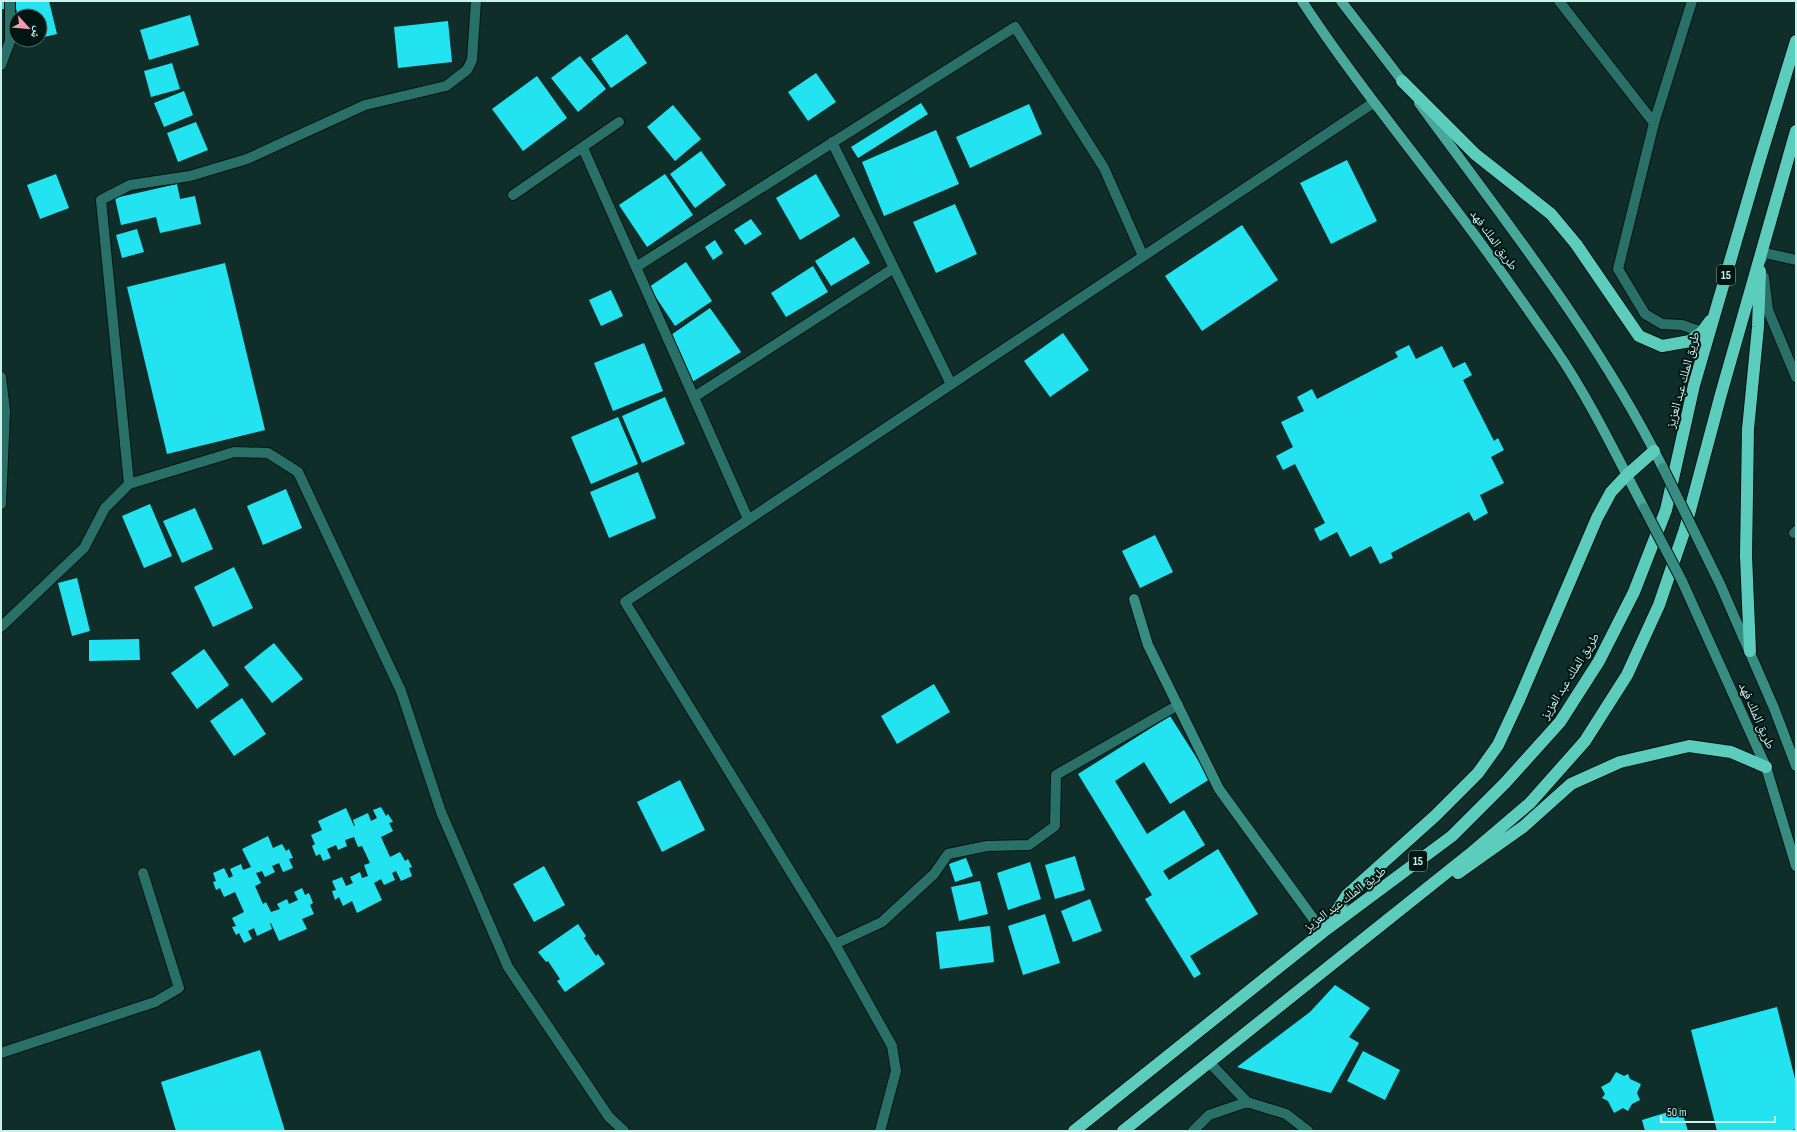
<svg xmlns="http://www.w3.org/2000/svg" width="1797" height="1132" viewBox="0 0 1797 1132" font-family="'Sofia Sans Condensed','Noto Naskh Arabic',sans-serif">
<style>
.building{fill:#23e3f1}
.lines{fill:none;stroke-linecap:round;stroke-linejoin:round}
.street-casing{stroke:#001612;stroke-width:12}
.secondary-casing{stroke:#001612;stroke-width:12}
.primary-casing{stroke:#001612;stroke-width:12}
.highway-casing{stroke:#001612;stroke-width:14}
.street{stroke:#297168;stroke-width:10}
.secondary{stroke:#388d82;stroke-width:10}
.primary{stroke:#48a89b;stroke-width:10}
.highway{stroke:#5ccdbd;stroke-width:12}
.secondary-bridge-casing{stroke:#001612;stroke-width:12;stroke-linecap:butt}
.secondary-bridge{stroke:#388d82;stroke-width:10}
.labels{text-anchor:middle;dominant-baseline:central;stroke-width:4;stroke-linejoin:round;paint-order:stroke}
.shield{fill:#001612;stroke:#8bb1aa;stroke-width:1}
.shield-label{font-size:12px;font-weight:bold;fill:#c7f3eb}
.street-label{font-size:13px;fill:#c7f3eb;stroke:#001612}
</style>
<rect width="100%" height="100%" fill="#102e29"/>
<path class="building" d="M1,1h3l1,8h-4z
M14,1h35l8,33 -17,4v-22h-22z
M190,15l9,30 -50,15 -9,-30z
M448,21l4,41 -54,6 -4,-41z
M627,34l20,29 -36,25 -20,-29z
M580,56l26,33 -28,23 -27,-34z
M172,63l8,26 -29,8 -7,-26z
M816,73l20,29 -28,19 -20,-29z
M537,76l30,42 -44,33 -31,-42z
M184,91l9,24 -29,12 -10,-24z
M921,103l7,11 -70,44 -7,-11z
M1029,104l13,30 -72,34 -14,-31z
M673,105l28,34 -26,22 -28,-34z
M196,122l12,28 -30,12 -11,-29z
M936,130l23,54 -75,32 -22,-54z
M701,151l25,34 -31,23 -25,-34z
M1347,160l30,61 -46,23 -31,-61z
M56,174l13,34 -29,11 -13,-34z
M665,174l28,41 -46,32 -28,-42z
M816,174l24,42 -40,24 -24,-42z
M177,184l3,15 15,-3 6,28 -41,9 -4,-16 -35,8 -6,-27z
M955,204l22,50 -41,19 -23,-51z
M751,219l11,15 -17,11 -11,-15z
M1242,225l36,55 -76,51 -37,-55z
M137,229l7,23 -22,6 -6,-23z
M854,237l16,26 -39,23 -16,-25z
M715,240l8,13 -10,7 -8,-13z
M686,262l26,39 -37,25 -26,-39z
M225,263l40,167 -98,24 -40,-167z
M813,266l15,26 -42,25 -15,-24z
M611,290l12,26 -22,10 -12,-26z
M710,308l31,44 -49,30 -21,-47z
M1063,333l26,37 -39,27 -26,-36z
M644,343l19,48 -50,20 -19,-48z
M1409,345l7,14 26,-13 11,22 12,-6 7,13 -9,5 31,61 4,-3 6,12 -13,7 13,26 -24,12 8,18 -14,8 -5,-9 -78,41 2,5 -13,6 -9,-18 -21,11 -13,-25 -17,9 -6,-12 11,-6 -30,-59 -12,6 -7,-14 17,-9 -12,-25 23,-11 -7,-14 15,-8 5,10 81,-42 -3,-5z
M665,397l20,47 -43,19 -20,-47z
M618,417l20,47 -47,20 -20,-47z
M638,472l18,46 -47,20 -19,-46z
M286,489l16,39 -39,17 -16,-39z
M150,504l22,52 -28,12 -22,-52z
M195,508l18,41 -31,14 -19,-42z
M1155,535l18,37 -33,16 -18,-37z
M234,567l19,41 -40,19 -19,-40z
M77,578l13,53 -18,5 -14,-53z
M139,639l1,21 -51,1v-21z
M274,643l29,36 -31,24 -28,-36z
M204,649l25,36 -32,24 -26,-36z
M934,684l16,28 -53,32 -16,-28z
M242,698l24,36 -32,22 -24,-35z
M1170,716l40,63 -40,25 -26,-42 -29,19 32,53 37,-24 21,35 -42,26 6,9 49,-31 40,65 -68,42 11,18 -7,4 -49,-79 7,-4 -74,-121z
M680,780l25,50 -43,22 -25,-50z
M381,807l5,9 2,-2 5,8 -4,1 4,8 -12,6 9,20 10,-5 5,9 3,-2 4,8 -3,1 3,8 -11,5 -5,-10 -4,2 3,7 -11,5 -3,-6 -7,4 8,17 -25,13 -5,-12 -9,5 -4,-9 -4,3 -3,-9 4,-1 -4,-9 10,-4 4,9 7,-3 -3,-6 10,-5 2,6 6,-2 -4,-11 6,-2 -8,-17 -4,1 -4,-10 -9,3 2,6 -9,4 -2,-5 -9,4 4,9 -8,3 -3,-7 -4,2 -4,-10 3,-2 -4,-9 11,-5 -4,-9 28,-13 8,18h1l-2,-6 15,-7 3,8 6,-3 -4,-8z
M268,836l5,12 9,-4 4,7 3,-2 4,9 -4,1 4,9 -10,4 -4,-9 -7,3 3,6 -10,5 -3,-6 -6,2 5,10 -6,3 8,18 3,-2 5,10 9,-3 -3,-5 10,-5 2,5 9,-4 -4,-8 8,-4 3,7 4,-2 4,10 -3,2 4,9 -12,5 5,10 -28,12 -8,-18h-1l2,6 -15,7 -3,-8 -6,3 4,8 -8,4 -5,-10 -3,2 -4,-8 4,-1 -4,-8 12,-6 -9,-20 -11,5 -4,-9 -4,2 -3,-8 3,-1 -3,-8 11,-5 5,10 4,-2 -3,-7 11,-5 2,6 8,-3 -9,-18z
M1075,856l10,34 -30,9 -10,-34z
M966,858l7,18 -18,6 -6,-18z
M1030,862l11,37 -33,11 -11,-37z
M544,866l21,39 -31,17 -21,-38z
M980,881l8,33 -29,7 -8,-34z
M1090,899l12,32 -29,11 -12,-31z
M1045,914l15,49 -37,12 -15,-49z
M578,924l8,12 -2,2 12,18 2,-2 7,10 -40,28 -8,-11 3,-2 -12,-18 -2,1 -8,-10z
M990,926l4,36 -54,7 -4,-37z
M1335,985l35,23 -21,29 10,6 -28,50 -94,-26 73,-55z
M1777,1007l19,76v46l-8,2h-71l-26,-101z
M260,1050l25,81h-109l-15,-49z
M1363,1051l37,19 -15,30 -38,-19z
M1616,1072l8,4 4,-2 2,5 11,5 -4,9 3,7 -8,4 -4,7 -5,-3 -9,5 -6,-12 -6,-3 3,-4 -4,-7 9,-5z
M1681,1108l7,23h-43l-3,-11z"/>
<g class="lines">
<defs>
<path id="street" d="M1559,1l95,122
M1692,1l-38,122 -36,146 27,45 17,10 20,1 20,7
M1,65l9,-24v-40
M832,142l119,242
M583,148l165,371
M513,195l106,-73
M1762,259l-1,-7 35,8
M636,267l379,-240 89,141 39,88
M1764,277l4,33 28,67
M1,377l4,34 -4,93
M694,397l200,-129
M129,484l-28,-284 29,-15 60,-9 57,-17 118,-54 81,-19 21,-16 5,-10 4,-59
M1794,533l2,-2
M1,627l83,-79 21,-40 24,-24 105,-32 34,1 30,19 103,219 40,121 67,155 101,150 15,14
M835,944l47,-22 52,-48 14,-20 39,-8 42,-1 26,-19 1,-51 122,-70
M1,1053l154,-51 24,-14 -36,-115
M1209,1062l38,40
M880,1131l16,-60 -4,-25 -57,-102 -210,-342 748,-499
M1193,1131l16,-16 38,-13 39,12 22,17"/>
<path id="secondary" d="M1682,581l84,186 30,99
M1720,584l54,124 22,58
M1134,599l14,46 71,144 104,143"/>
<path id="primary" d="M1302,1c53,81 115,155 172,233 28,38 55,77 82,116 34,50 60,105 88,158
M1341,1l66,86
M1419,103c86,118 179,234 244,365"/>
<path id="highway" d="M1402,81l73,73 76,60 25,30 63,92 23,10 28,-5 12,-9 8,-11
M1750,651l-4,-95 2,-127 10,-102 2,-56
M1458,873l65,-46 48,-43 49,-22 69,-16 42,6 35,15
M1327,926l20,-31 88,-79 43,-43 20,-28 21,-45 78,-182 14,-26 16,-17 27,-24
M1074,1131l249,-199 129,-96 53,-53 55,-61 39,-61 35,-69 32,-82 28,-125 65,-223 37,-121
M1123,1131l347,-277 60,-51 55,-62 42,-66 32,-70 26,-76 36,-135 75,-263"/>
</defs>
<use href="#street" class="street-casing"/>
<use href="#secondary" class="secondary-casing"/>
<use href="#primary" class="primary-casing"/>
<use href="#highway" class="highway-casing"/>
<use href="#street" class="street"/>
<use href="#secondary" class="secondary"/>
<use href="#primary" class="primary"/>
<use href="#highway" class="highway"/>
<defs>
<path id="secondary-bridge" d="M1663,468l57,116
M1644,508l38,73"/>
</defs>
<use href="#secondary-bridge" class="secondary-bridge-casing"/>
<use href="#secondary-bridge" class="secondary-bridge"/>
</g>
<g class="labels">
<g class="shield">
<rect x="1717" y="265" width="18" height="20" rx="3"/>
<rect x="1409" y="851" width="18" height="20" rx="3"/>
</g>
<g class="shield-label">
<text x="1726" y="275">15</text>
<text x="1418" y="861">15</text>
</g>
<g class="street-label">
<text transform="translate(1494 240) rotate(54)">طريق الملك فهد</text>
<text transform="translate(1683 380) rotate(-75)">طريق الملك عبد العزيز</text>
<text transform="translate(1570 676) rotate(-58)">طريق الملك عبد العزيز</text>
<text transform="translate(1757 716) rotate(66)">طريق الملك فهد</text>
<text transform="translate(1345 899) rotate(-37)">طريق الملك عبد العزيز</text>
</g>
</g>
<rect width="1797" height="1132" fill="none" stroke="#c7f3eb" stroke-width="4"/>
<g transform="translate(28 28) rotate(117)"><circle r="19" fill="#001612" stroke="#506e69"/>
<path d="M0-3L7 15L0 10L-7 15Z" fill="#f19ab1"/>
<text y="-6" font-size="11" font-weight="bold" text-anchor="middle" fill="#c7f3eb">ش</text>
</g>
<path d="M1661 1116v6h114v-6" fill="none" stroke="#c7f3eb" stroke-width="2"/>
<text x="1667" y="1116" font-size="12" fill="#c7f3eb" stroke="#001612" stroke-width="3" paint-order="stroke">50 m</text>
</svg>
